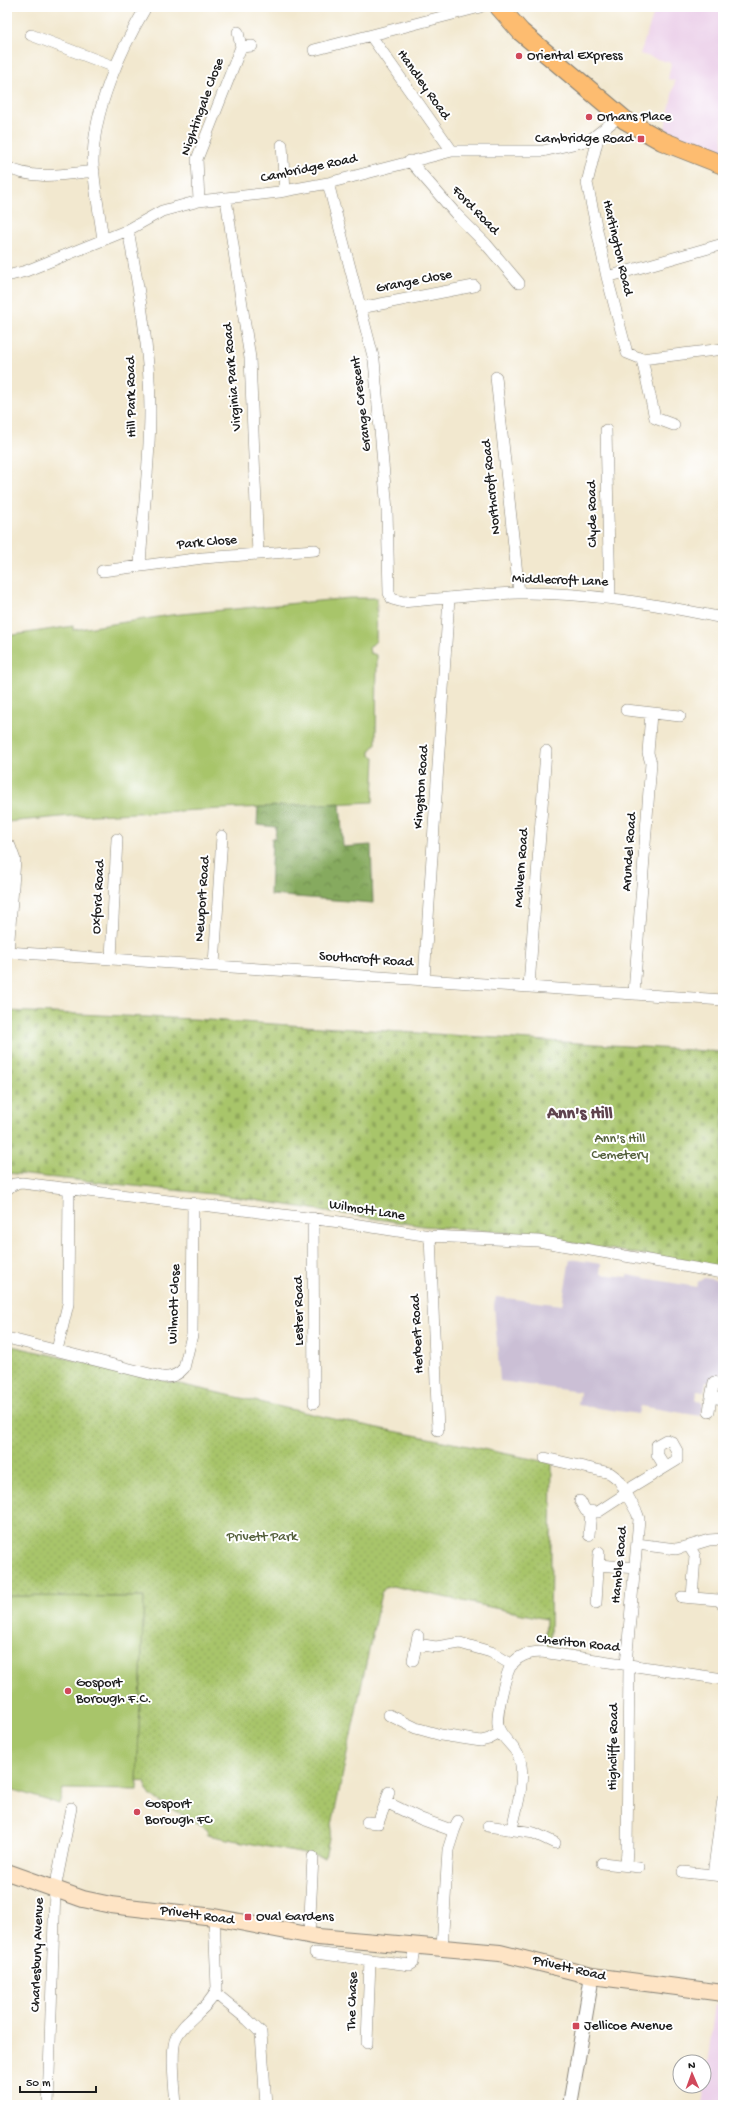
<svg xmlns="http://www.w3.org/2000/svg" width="730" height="2112" viewBox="0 0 730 2112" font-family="'Gochi Hand',sans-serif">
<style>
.built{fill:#ecd1ea}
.industrial{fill:#cbbfd5}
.green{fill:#a8c56b;stroke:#627044}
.forest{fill:url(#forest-crowns);stroke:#51633e}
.cemetery{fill:url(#cemetery-stones);stroke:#627044}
.park{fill:url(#park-dots);stroke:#627044}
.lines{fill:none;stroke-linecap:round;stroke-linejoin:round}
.minor-casing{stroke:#878276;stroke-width:12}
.tertiary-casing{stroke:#878276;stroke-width:16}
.secondary-casing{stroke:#878276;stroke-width:18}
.primary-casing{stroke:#878276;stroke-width:20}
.minor{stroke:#fff;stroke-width:11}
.tertiary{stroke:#fff;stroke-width:14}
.secondary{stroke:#fee4c5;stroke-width:16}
.primary{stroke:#fdbc6f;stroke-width:18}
.poi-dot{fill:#d1495b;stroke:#fff;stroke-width:1.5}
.labels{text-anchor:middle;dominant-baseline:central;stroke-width:4;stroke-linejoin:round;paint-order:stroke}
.poi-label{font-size:14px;fill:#1c1c1c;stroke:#fff;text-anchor:start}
.street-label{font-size:14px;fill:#1c1c1c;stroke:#fff}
.park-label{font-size:14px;fill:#54603c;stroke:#fff}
.district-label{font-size:18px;font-weight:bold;fill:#5e434e;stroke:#fff}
</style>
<defs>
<pattern id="forest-crowns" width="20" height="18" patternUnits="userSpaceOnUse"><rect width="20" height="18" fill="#86aa5f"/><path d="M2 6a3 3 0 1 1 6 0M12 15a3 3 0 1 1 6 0" fill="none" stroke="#6d8a4e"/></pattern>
<pattern id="cemetery-stones" width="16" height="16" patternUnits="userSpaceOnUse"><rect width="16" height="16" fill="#a8c56b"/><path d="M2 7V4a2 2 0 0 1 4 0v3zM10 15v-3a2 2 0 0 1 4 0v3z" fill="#90a95c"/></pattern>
<pattern id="park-dots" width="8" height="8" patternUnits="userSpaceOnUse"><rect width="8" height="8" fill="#a8c56b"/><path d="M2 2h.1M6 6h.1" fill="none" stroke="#90a95c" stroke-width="1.8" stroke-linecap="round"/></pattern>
</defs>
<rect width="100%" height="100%" fill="#fff"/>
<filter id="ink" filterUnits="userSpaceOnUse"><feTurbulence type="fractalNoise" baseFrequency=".025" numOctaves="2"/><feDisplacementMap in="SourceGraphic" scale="8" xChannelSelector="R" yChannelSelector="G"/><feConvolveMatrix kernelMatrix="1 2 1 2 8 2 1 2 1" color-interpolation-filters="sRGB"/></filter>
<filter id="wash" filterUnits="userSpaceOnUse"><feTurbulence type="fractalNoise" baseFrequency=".012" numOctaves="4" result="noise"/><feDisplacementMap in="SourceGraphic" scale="16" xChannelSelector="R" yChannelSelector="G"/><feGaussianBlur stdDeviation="0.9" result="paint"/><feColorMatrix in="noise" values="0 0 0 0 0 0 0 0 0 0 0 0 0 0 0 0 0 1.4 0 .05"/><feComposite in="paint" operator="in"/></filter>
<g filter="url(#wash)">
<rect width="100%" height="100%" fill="#f2e8cf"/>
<path class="built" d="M656,7h67v146l-46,-17 -12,-7 10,-48 -7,-2 3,-16 -31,-9z
M715,2003l8,1v101h-21z"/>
<path class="industrial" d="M570,1259l31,5 -1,10 27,3v-2l69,12 2,-5 6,-4 19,3v102l-17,-2 -2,11 -7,-1 -1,10 7,1 -2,14 -61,-10 -2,8 -60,-9 2,-13 -80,-11 -6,-76 2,-8 66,8z"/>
<path class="green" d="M350,598h27l-1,43 -7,7 1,5 7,2 -1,89 -6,7v4l5,2 -2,45 -302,14 -64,6v-186l66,-10v4l98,-15z
M7,1596l137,1 -7,193 -74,-1 -4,15 -52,-16z"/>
<path class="forest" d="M340,803l3,44 28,-2 2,58 -103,-8 2,-57h3l1,-11 -19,-2 1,-18z"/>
<path class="cemetery" d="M7,1011l186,8 530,33v216l-211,-35 -89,-7 -201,-31 -215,-22z"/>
<path class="park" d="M7,1345l327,74 218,44 -2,182h-5l1,-26 -154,-33 -7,2 -4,5 -56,265 -118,-23 1,-5 -57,-34 -4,-6 -2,-8 -8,-1 7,-184 -137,-1z"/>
</g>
<g filter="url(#ink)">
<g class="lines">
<defs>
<path id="minor" d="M31,35l84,32
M371,36l81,115
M241,47l11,-1
M314,50l166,-43
M599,134l-12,49 20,94 20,76 15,6 81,-10
M282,145l3,46
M410,161l46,53 30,30 33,39
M7,167c26,14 59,7 87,4
M328,183l46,177 13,150 2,83 3,6 11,3c38,-3 77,-8 115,-9 70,-1 137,11 205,25
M226,199l24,159 8,196
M199,201l-2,-42 44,-112 -3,-15
M128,230c11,60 22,120 22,181 0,49 -7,104 -10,154
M103,240c-3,-25 -9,-52 -10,-78 0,-52 27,-111 53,-155
M7,276l19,-5 102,-41 34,-19 37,-10 80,-9 49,-9 124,-32h91l47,-11 30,-24
M607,277l116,-33
M360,308l114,-22
M642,359l13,59 19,7
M496,377l23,216
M606,430l4,168
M102,571l101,-13 112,-8
M626,710l54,6
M7,952l716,48
M8,952l7,-92 -5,-14
M111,958l6,-119
M214,965l8,-129
M424,979l25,-381
M529,986l17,-235
M634,993l17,-230 -3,-10 3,-40
M7,1189l7,-5 8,-1 318,39 90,14 108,5 185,32
M313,1218l1,185
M430,1236l8,194
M7,1338l155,39c9,1 16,-2 22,-9l8,-33 1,-132
M57,1350l11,-46 1,-116
M714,1382l-3,15 12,2
M709,1412l2,-15
M545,1458l65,15 9,7 18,33 2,6 -13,145
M626,1491l51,-31v-9l-5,-9 -6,-2 -9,5v9l8,13
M580,1501l6,10 12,1 29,-19
M589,1535l2,-24
M637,1544l39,5 13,-3 6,10 -3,42
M689,1546l20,-6 14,-1
M599,1565l36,3
M682,1597l36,3 5,4
M596,1603l3,-50
M417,1644l19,3 24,-4 31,9 21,13
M413,1660l5,-24
M389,1715l27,13 25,7 40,6 8,-2 11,-6
M386,1802l3,-10
M367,1822l11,1 8,-21 35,17 33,12 -6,19 -6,98
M488,1826l46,7 21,10
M512,1829c4,-20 12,-43 9,-64 -2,-17 -16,-22 -22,-36 -5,-9 7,-57 13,-65 8,-10 19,-12 30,-12l181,27
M454,1831l4,-10
M602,1863l37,4
M626,1865l1,-15 2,-185
M683,1872l40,4
M713,1875l10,-76
M309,1935l4,-78
M315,1953l95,12 3,-2 2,-16
M215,1993l33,27 13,13 5,72
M367,2043l3,-83
M48,2105l7,-216 16,-81
M176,2105c-1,-15 -6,-55 0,-67 9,-20 34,-29 41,-50l-3,-71"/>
<path id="tertiary" d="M570,2105l22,-129"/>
<path id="secondary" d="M7,1872l76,27 28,6 103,12 104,20 182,16 92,23 131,17"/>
<path id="primary" d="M499,7l22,25 104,88 37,21 61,24"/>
</defs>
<use href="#minor" class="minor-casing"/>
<use href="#tertiary" class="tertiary-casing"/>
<use href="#secondary" class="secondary-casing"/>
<use href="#primary" class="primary-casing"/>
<use href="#minor" class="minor"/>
<use href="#tertiary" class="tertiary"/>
<use href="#secondary" class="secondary"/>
<use href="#primary" class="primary"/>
</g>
</g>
<g class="poi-dot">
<circle cx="519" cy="56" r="4"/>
<circle cx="589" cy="117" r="4"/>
<rect x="637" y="135" width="8" height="8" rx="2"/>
<circle cx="68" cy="1691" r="4"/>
<circle cx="137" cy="1812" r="4"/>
<rect x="244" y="1913" width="8" height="8" rx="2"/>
<rect x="572" y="2022" width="8" height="8" rx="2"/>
</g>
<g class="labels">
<g class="poi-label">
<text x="527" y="56">Oriental Express</text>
<text x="597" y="117">Orhans Place</text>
<text x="633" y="139" text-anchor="end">Cambridge Road</text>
<text x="76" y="1683">Gosport<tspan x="76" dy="16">Borough F.C.</tspan></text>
<text x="145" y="1804">Gosport<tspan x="145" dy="16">Borough FC</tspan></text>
<text x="256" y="1917">Oval Gardens</text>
<text x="584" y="2026">Jellicoe Avenue</text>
</g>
<g class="street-label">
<text transform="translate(423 85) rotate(55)">Handley Road</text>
<text transform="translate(203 107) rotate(-70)">Nightingale Close</text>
<text transform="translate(309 169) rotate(-12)">Cambridge Road</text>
<text transform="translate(475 211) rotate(46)">Ford Road</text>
<text transform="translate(617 248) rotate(77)">Hartington Road</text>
<text transform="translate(414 282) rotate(-11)">Grange Close</text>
<text transform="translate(233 377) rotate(-95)">Virginia Park Road</text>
<text transform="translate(132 397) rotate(-91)">Hill Park Road</text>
<text transform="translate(362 404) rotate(-97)">Grange Crescent</text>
<text transform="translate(492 487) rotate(-96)">Northcroft Road</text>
<text transform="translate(593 514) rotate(-91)">Clyde Road</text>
<text transform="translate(207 543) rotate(-5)">Park Close</text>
<text transform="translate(560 581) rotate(2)">Middlecroft Lane</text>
<text transform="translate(422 787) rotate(-86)">Kingston Road</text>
<text transform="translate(630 852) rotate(-86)">Arundel Road</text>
<text transform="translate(522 868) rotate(-86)">Malvern Road</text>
<text transform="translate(99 897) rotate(-87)">Oxford Road</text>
<text transform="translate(203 899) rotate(-86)">Newport Road</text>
<text transform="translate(366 960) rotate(4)">Southcroft Road</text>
<text transform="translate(367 1211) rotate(9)">Wilmott Lane</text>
<text transform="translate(175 1304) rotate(-88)">Wilmott Close</text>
<text transform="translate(299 1311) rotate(-90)">Lester Road</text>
<text transform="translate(418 1334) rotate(-93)">Herbert Road</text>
<text transform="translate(620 1565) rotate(-85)">Hamble Road</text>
<text transform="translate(578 1644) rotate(6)">Cheriton Road</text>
<text transform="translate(614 1747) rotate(-89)">Highcliffe Road</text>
<text transform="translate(197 1916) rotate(8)">Privett Road</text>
<text transform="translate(38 1955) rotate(-88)">Charlesbury Avenue</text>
<text transform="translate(569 1969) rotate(13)">Privett Road</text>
<text transform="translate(353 2001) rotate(-88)">The Chase</text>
</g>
<g class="park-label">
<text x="620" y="1139">Ann's Hill<tspan x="620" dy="16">Cemetery</tspan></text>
<text x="262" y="1537">Privett Park</text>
</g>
<g class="district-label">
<text x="580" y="1114">Ann's Hill</text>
</g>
</g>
<rect width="730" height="2112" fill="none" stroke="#fff" stroke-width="24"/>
<g transform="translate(692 2074) rotate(358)"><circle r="19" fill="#ffffff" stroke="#a4a4a4"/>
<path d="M0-3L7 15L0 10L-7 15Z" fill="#d1495b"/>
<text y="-6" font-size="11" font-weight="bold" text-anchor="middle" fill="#1c1c1c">N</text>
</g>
<path d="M20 2086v6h76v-6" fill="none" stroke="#1c1c1c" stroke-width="2"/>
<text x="26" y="2086" font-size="12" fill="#1c1c1c" stroke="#ffffff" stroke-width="3" paint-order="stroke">50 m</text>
</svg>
